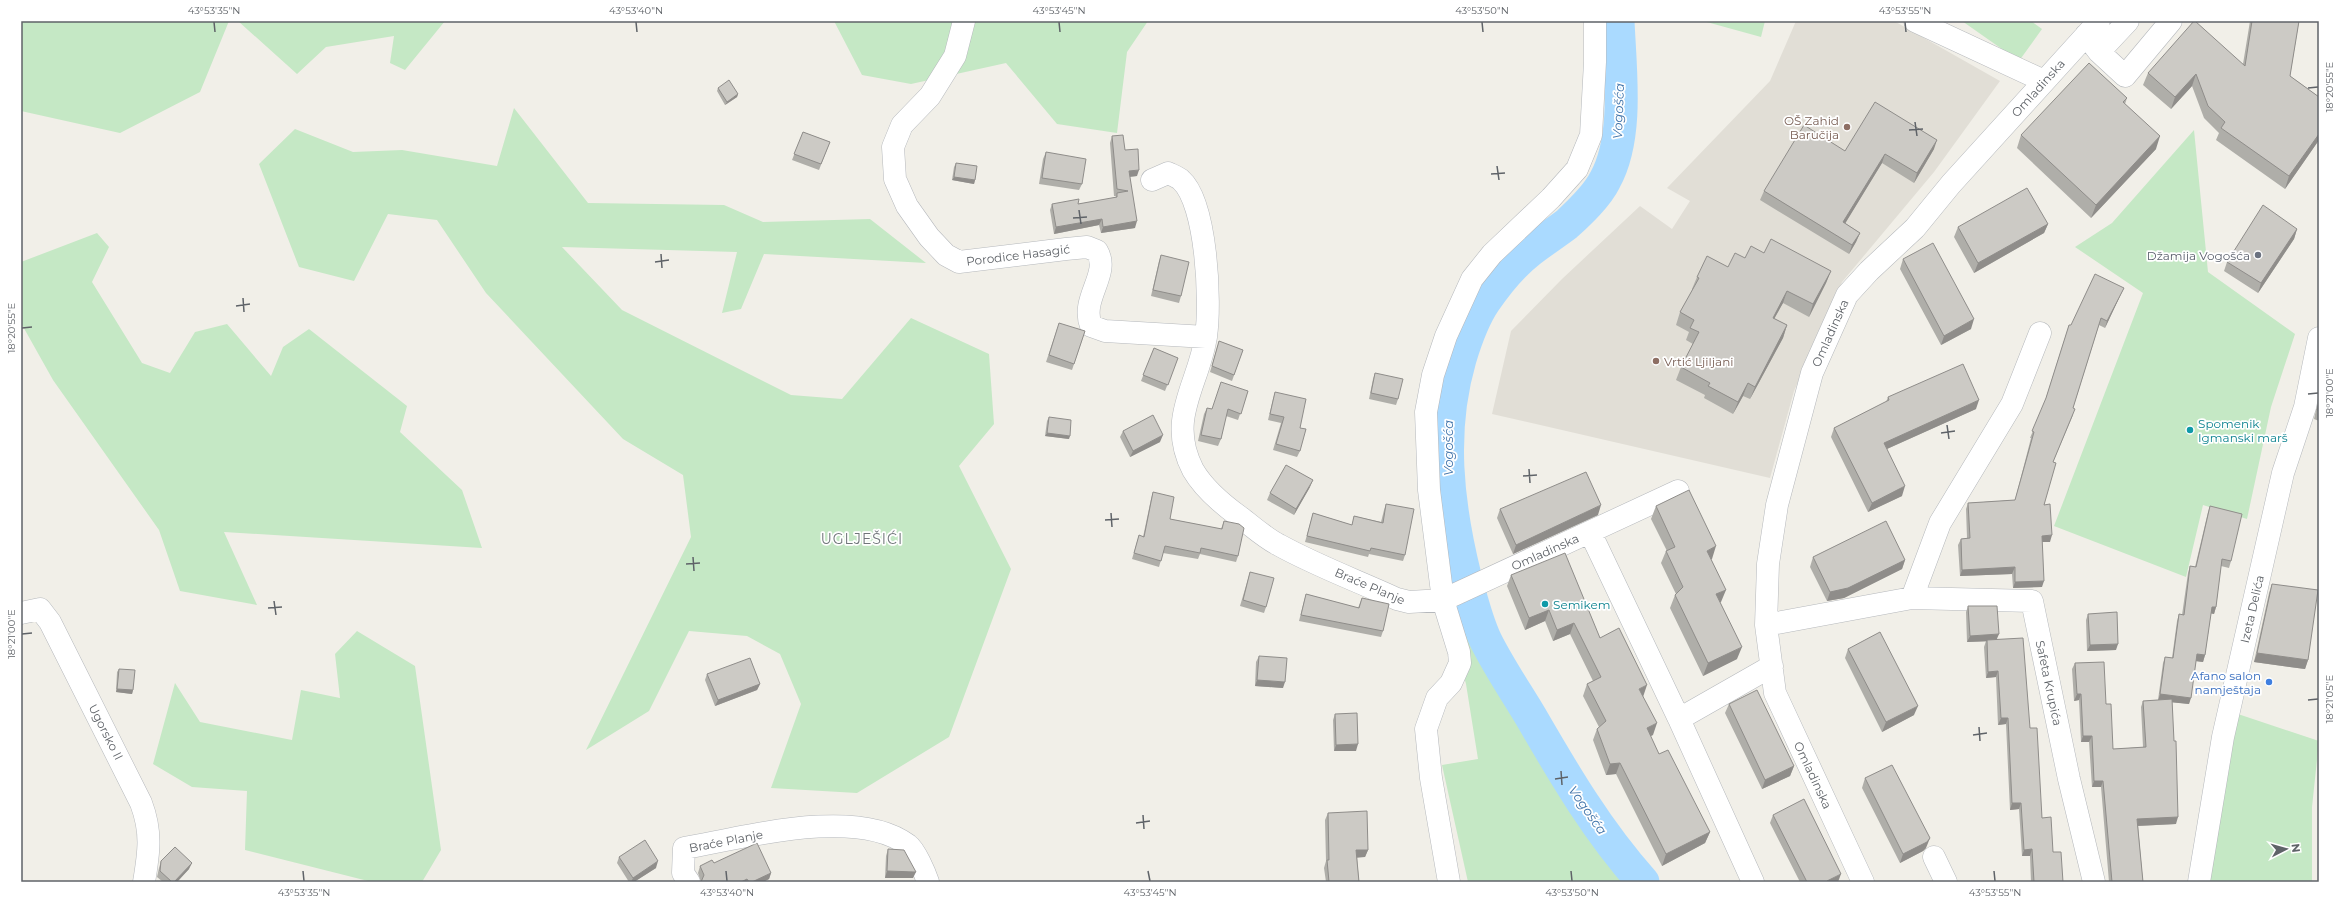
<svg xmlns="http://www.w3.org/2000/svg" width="2340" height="903" viewBox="0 0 2340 903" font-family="Montserrat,sans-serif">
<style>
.education{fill:#e1ded6}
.green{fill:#c5e8c5}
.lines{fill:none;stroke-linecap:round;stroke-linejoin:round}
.river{stroke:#aadaff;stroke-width:33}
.minor-casing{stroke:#b5b8bc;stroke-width:23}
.minor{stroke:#fff;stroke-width:22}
.wall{fill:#afaea9}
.shaded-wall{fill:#8f8d8a}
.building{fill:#cccac5;stroke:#8f8d8a}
.ticks{fill:none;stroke:#5f6368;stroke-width:1.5}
.education-dot{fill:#8d6e63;stroke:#fff;stroke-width:1.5}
.worship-dot{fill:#6b7280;stroke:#fff;stroke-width:1.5}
.culture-dot{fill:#0f9aa8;stroke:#fff;stroke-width:1.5}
.shop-dot{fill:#3f7fe0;stroke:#fff;stroke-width:1.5}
.labels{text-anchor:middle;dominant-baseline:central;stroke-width:3.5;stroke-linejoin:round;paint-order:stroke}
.street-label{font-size:12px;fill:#5f6368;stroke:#fff}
.education-label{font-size:12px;fill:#785e54;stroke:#fff;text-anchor:end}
.worship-label{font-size:12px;fill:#5b616d;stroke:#fff;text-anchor:end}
.culture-label{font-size:12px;fill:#0d838f;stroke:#fff;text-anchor:start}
.shop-label{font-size:12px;fill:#366cbe;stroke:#fff;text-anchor:end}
.water-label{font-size:13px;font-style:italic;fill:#4174aa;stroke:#fff}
.quarter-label{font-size:14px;letter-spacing:1px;fill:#70757a;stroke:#fff}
.neatline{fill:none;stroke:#5f6368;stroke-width:1.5}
.ticks-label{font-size:10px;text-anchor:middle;fill:#5f6368}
</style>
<rect width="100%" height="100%" fill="#f1efe8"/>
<path class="education" d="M1796,21h98l106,60 -66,91 -92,110 -48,109 -24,87 -278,-64 19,-83 51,-52 78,-73 32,23 18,-28 -23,-13 103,-107z"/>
<path class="green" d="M21,21h208l-29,71 -80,41 -99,-22z
M238,21h207l-40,49 -15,-7 4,-27 -68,11 -29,27z
M834,21h314l-21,31 -10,81 -60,-9 -51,-61 -95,21 -49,-9z
M1703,21h62l-4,16z
M1962,21h69l11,8 -23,32z
M514,108l74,95 136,2 39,17 107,-3 56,44 -162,-9 -23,55 -19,4 15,-61 -175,-5 60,63 169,85 51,4 69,-81 78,36 5,70 -35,42 52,103 -62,168 -92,56 -86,-5 30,-84 -21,-50 -33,-18 -58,-5 -40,80 -63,39 105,-213 -8,-62 -60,-36 -137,-146 -49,-73 -49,-6 -34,67 -55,-14 -40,-103 36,-35 58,23 49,-2 95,16z
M2194,130l14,142 87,62 -24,73 -24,112 -44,-14 -17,72 -132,-51 89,-233 -68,-46 37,-24z
M97,233l12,14 -17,35 50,81 28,10 25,-41 32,-8 44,52 12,-29 26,-18 98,77 -7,26 62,58 20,58 -258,-16 33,73 -77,-14 -21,-61 -106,-150 -32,-57v-61z
M1433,375l21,4c-4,25 -9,52 -8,78 2,58 16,129 39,182 14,31 39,67 57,97 30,51 61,102 101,146h-175l-26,-117 36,-6 -12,-75 -23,-84z
M357,631l58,35 26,184 -19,32h-50l-127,-32 2,-59 -55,-4 -39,-23 22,-81 25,39 92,18 9,-50 39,8 -5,-44z
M2235,713l84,28 -7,66v75h-111z"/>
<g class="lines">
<path class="river" d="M1618,21c2,48 11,116 -13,159 -8,16 -25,32 -38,44 -12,9 -24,17 -36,26 -17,13 -33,32 -46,51 -11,16 -19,38 -25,58 -21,72 -13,144 5,217 6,21 11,44 21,65 13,26 30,51 45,76 33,57 67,115 112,165"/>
<defs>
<path id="minor" d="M964,21l-9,35 -25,40 -28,29 -9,22 2,32 12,27 22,31 17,18 13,7 107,-13 21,-2 10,4c14,23 -17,47 -6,75l14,5 101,6
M1915,21l129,60
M2086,35l13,17 26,24 46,-55
M2099,52l29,-31
M1152,180l16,-7c4,2 10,4 13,7 26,23 30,123 25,156 -7,49 -40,82 -13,134 11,19 29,34 47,47 12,9 25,21 39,28 38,21 79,36 118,54l12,3 34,-2 235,-109
M1590,532l89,187 93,-53
M1912,598l28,-75 72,-119 28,-71
M21,613l19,-4 10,13 91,181c11,29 8,49 3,79
M1766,625l146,-27 120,3 37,178 25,103
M1679,719l74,163
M1934,857l12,25
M689,882l-6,-9 1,-25c58,-10 173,-42 224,-3 7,5 17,28 20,37
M1449,882l-18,-104 -5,-49 11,-31 14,-15 9,-20 -1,-11 -16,-52 -14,-110 -3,-78 7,-37 13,-39 26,-57 20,-25 59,-56 26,-29 14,-34 4,-73v-41
M1863,882l-88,-189 -9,-68 2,-61 9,-59 35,-132 35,-78 22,-24 46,-43 36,-44 148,-163
M2199,882l24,-145 60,-264 22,-66 14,-69"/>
</defs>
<use href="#minor" class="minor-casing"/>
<use href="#minor" class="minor"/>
</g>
<path class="wall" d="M2250,21h49l-9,55 29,21v43l-34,49 -69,-49 3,-7 -15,-15 -12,-32 -21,23 -28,-24 5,-12 95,-9z
M718,88l20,6 -1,3 -12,8 -8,-14z
M2127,98l-2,6 31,45 -65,69 -74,-70 4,-13z
M803,132l27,10 -11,28 -27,-10z
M1112,136l13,14 12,26 -7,1 5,51 -34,5 -2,-8 -45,9 -4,-24 2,-6h26l37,-6 1,-2h-2l-4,-53z
M1934,149l-20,34 -32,-20 -37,60 15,10 -4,9 -7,12 -89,-54 4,-9 81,-40z
M1046,152l36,32 -3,6 -40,-6 4,-25z
M956,163l19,17 -1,4 -22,-4 2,-13z
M2048,224l-4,9 -70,40 -20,-36 4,-10z
M2297,229l-3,10 -36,54 -34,-22 3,-9z
M1764,253l67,18 -5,12 -17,34 -26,-14 -9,15 13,7 -4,13 -33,61 -7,-3 -10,18 -29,-16 1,-3 -29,-15 5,-13 12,-23 -7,-4 3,-8 -13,-7 4,-13 13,-23h-1l5,-12 31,-10 17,-9z
M1161,255l20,41 -2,7 -28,-7 8,-35z
M1903,259l68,70 -30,16 -41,-76z
M2124,288l-3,6 -16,34 -6,-3 -26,83v7l-20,47 -9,43 6,37h-8v45l-29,1 -1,-14 -52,2 -2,-31 3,-6 6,-1 -1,-29 2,-6 47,-3 16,-62h-1l15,-37 24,-76h2z
M1057,329l28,2 -13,39 -26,-8z
M1219,341l24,9 -11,31 -22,-9z
M1154,348l24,10 -13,33 -24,-10z
M1375,373l23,26 -2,6 -27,-6 4,-20z
M1248,391l-10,29 -12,-4 -5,23 -3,7 -20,-5 6,-27 3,-6 5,1z
M1275,392l25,36v23l-3,6 -24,-7 8,-27 -13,-3 5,-21z
M1888,397l88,12 -89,40 15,47 -34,16 -37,-75 3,-9 52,-26z
M2319,397v24l-5,-2z
M1049,417l20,22 -24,-3 2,-15z
M1123,431l37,11 -30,15 -10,-20z
M1310,487l-16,28 -27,-15 3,-7z
M1153,492l17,27 51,10 3,-8 14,35 -2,6 -36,-8 -2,5 -35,-6 -4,14 -27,-8 7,-24 4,2 8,-38z
M1386,504l19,51 -2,6 -34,-7 -1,3 -63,-15 8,-29 39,12 2,-9 27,6 3,-12z
M1656,506l56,53h-1l10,43h-1l17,57 -34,17 -33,-68 5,-13 1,-1 -15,-31 5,-12h1l-16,-32z
M2210,506l21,55 -2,7 -8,-2 -5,41 -2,7 -3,-1 -6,42 -2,7 -7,-1 -7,43 -17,-2 4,122 -38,2 5,56h-34l-8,-95h-9l-3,-45h-8l-2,-42 -5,1 -2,-32 3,-6 31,41 7,45 30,-2 -2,-40 2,-6 15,-1 5,-37 2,-6 7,1 5,-37 2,-7 3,1 6,-42 2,-7 5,1 13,-55z
M1500,509l98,6 -85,39 -16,-36z
M1813,557l92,3 -3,9 -58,29 -17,3 -17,-34z
M1250,572l16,35 -2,6 -24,-7z
M1511,575l89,63 43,58 10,39 -3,1 9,18 51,78 -5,11 -43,23 -46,-92 -10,1 -13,-35 4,-11 2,-2 -16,-31 4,-12 6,-3 -23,-47 -17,7 -8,-20 -20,9 -18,-44z
M2272,584l36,76 -3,9 -51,-7 15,-69z
M1306,594l52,14 4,-10 21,33 -2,6 -82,-16 5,-20z
M1968,606l29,34 33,88 12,90 21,64h-32l-1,-26h-8l-3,-47 -9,1 -4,-86 -8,1 -2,-48 -10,1 -2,-31 2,-6 -19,1 -1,-30z
M2088,614l28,36 -29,1 -1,-31z
M1848,649l66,66 -32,17 -37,-74z
M1259,656l24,32 -28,-2 1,-24z
M119,669l14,21 -1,4 -16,-2 1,-20z
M707,674l53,10 -3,6 -42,16 -10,-26z
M1729,704l65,62 -4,10 -28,13 -37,-76z
M1335,714l21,37h-22l-1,-31z
M1865,778l61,70 -3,3 -23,12 -38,-75z
M1328,813l40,37 -3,7h-8l2,25h-33l-2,-14 2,-7 -1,-41z
M1773,815l65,67h-38l-30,-59z
M888,849l25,29h-28l1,-22z
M619,857l37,11 -22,14h-5l-12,-19z
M161,861l28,8 -12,13h-14l-6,-5 2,-9z
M714,863l57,10 -2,6 -6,3h-62l-3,-9 2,-7z"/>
<path class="shaded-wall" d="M2196,74l-4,12 -21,23 4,-12z
M738,94l-1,3 -12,8 2,-3z
M2319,134v6l-34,49 4,-13z
M2160,136l-4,13 -65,69 5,-13z
M1937,140l-3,9 -20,34 3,-10z
M1885,154l-3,9 -42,69 3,-10z
M1139,170l-2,6 -11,1 3,-6z
M954,177l21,3 -1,4 -22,-4z
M1102,219l-3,6 -45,9 2,-7z
M1137,221l-2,7 -34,5 2,-6z
M2048,224l-4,9 -70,40 4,-10z
M2297,229l-3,10 -36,54 3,-10z
M1860,233l-4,9 -7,12 3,-9z
M1831,271l-5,12 -17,34 4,-13z
M2124,288l-3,6 -16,34 2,-7z
M1787,291l-4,12 -15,27 5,-12z
M1974,319l-3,10 -30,16 3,-9z
M1787,325l-4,13 -33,61 5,-12z
M1748,383l-5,13 -10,18 5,-12z
M1979,400l-3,9 -96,43 4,-9z
M1047,433l23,3 -1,3 -24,-3z
M1163,435l-3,7 -30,15 3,-6z
M1313,480l-3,7 -16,28 2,-6z
M1905,486l-3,10 -34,16 4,-9z
M1601,505l-3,10 -85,39 3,-9z
M2052,535l-2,7h-10l2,-6z
M1716,546l-4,13 -9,4 4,-12z
M1905,560l-3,9 -58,29 -17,3 3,-9z
M2015,567l-3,7 -52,2 2,-6z
M2044,581l-2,6 -29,1 2,-6z
M1726,590l-5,12 -9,5 4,-13z
M2212,607h4l-2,7 -5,-1z
M1549,610l-4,11 -20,9 4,-12z
M1574,623l-4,11 -17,7 4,-11z
M1999,634l-3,7 -29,1 3,-6z
M2118,644l-2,6 -29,1 3,-6z
M1742,647l-5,12 -34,17 5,-13z
M2257,653l51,7 -3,9 -51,-7z
M2197,654l8,1 -2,7 -8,-1z
M1998,671l-2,6 -10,1 2,-6z
M1257,680l28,2 -2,6 -28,-2z
M760,684l-3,6 -42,16 3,-6z
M1647,685l-4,12 -4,-8z
M117,689l16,1 -1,4 -16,-2z
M2077,694h4l-2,6 -5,1z
M2160,694l31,4 -2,6 -31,-3z
M1918,706l-4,9 -32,17 4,-10z
M2001,718h7l-2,6 -8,1z
M1657,723l-4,12 -11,5 5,-12z
M2083,736h9l-3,6h-8z
M1358,744l-2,7h-22l2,-6z
M1620,763l-4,11 -10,1 4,-11z
M1794,766l-4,10 -28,13 3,-9z
M2094,781h9l-2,6h-9z
M2012,803h9l-2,6 -9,1z
M2178,817l-2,7 -41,2 2,-7z
M1710,832l-5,11 -43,23 4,-12z
M1930,838l-4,10 -3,3 -23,12 3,-9z
M2032,849l-2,7h-8l2,-6z
M1356,850h12l-3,7 -11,1z
M658,861l-2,7 -22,14h-3l2,-4z
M192,863l-3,6 -12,13h-3z
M887,871l29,1 -3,6h-28z
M771,873l-2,6 -6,3h-11z
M1841,874l-3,8h-11v-1z
M747,879l-1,3h-5z"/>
<path class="building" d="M2194,21h1l50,45 7,-45h47l-9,55 29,21v37l-30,42 -68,-48 4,-6 -17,-16 -12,-32 -21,23 -27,-24z
M2089,63l38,35 -4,4 37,34 -64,69 -75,-70z
M729,80l9,14 -11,8 -9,-14z
M1875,102l62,38 -20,33 -32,-19 -42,68 17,11 -8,12 -88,-54 40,-66 41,26z
M803,132l27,10 -9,22 -27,-10z
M1123,135l2,15 13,-1 1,21 -10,1 8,50 -34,6 -1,-8 -46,8 -4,-23 27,-5 -1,5 39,-7v-4l11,-2 -11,-2 -5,-53z
M1046,152l40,7 -4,25 -40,-6z
M956,163l21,3 -2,14 -21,-3z
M2027,188l21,36 -70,39 -20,-36z
M2263,205l34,24 -36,54 -34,-21z
M1771,239l60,32 -18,33 -26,-13 -14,27 14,7 -32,62 -7,-4 -10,19 -30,-16 2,-3 -29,-16 18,-35 -9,-4 4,-8 -14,-8 19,-34 -2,-1 10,-21 21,11 7,-14 10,5 6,-12 13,7z
M1933,243l41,76 -30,17 -41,-77z
M1161,255l28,7 -8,34 -28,-6z
M2095,274l29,14 -17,33 -6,-3 -28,90 2,1 -22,53 3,1 -12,42 6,-1 2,31 -10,1 2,45 -29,1v-15l-53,3 -1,-31 9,-1 -2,-35 47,-3 19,-68 -2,-1 14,-33 23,-73h2z
M1059,323l26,8 -11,33 -25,-9z
M1219,341l24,9 -9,25 -22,-9z
M1154,348l24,10 -10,27 -25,-10z
M1963,364l16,36 -95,43 21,43 -33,17 -38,-75 55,-28 -1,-3z
M1375,373l28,6 -5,20 -27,-6z
M1221,382l27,9 -7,23 -13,-5 -7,30 -20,-4 6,-27 5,1z
M1275,392l31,7 -6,29 6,1 -6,22 -24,-7 8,-27 -14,-3z
M2319,403v7h-2z
M1153,415l10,20 -30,16 -10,-20z
M1049,417l22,3 -1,16 -23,-3z
M1286,465l27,15 -17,29 -26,-16z
M1586,472l15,33 -85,40 -16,-36z
M1689,490l27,56 -9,5 19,39 -10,4 26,53 -34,16 -33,-68 8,-8 -17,-36 9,-4 -19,-41z
M1153,492l21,5 -4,22 52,10 2,-8 15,3 5,4 -6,28 -37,-8 -1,5 -35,-7 -4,15 -27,-8 5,-18 5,2z
M1386,504l28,5 -9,46 -34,-7 -1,3 -63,-15 6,-23 39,12 2,-9 29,7z
M2210,506l32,8 -11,47 -9,-2 -6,48h-4l-7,48 -8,-1 -6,44 -31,-4 5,-37 8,1 6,-44 5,1 6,-49 6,1z
M1886,521l19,39 -57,28 -18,4 -17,-35z
M1565,553l35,85 19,-10 28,57 -8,4 18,34 -10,5 12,26 9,-4 42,82 -44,22 -46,-91 -10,1 -13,-35 9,-8 -19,-37 14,-7 -27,-54 -17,7 -8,-20 -20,8 -18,-43z
M1250,572l24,6 -8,29 -23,-7z
M2272,584l46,6 -10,70 -51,-7z
M1306,594l53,14 3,-10 27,6 -6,27 -82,-16z
M1968,606h29l2,28 -29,2z
M2117,612l1,32 -28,1 -2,-31z
M1880,632l38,74 -32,16 -38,-73z
M2023,638l7,90h7l5,90 9,-1 2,35h8l2,30h-29l-2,-33 -8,1 -3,-47h-9l-4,-85h-7l-3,-47 -10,1 -1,-32z
M1259,656l28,2 -2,24 -28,-2z
M750,658l10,26 -42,16 -11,-26z
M2104,662l2,42h5l2,45 33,-2 -3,-46 29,-2 2,42h2l2,76 -41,2 6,63h-31l-9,-101h-9l-2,-45h-9l-2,-42h-4l-2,-31z
M119,669l16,1 -2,20 -16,-1z
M1757,690l37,76 -29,14 -36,-76z
M1357,713l1,31 -22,1 -1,-31z
M1892,765l38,73 -3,4 -24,12 -38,-76z
M1804,799l37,75 -14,7 1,1h-21l-34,-67z
M1367,811l1,39h-12l3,32h-30l-2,-22h2l-1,-47z
M645,840l13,21 -25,17 -14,-21z
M757,843l14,30 -19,9h-3l-2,-3 -6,3h-40l3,-7 -4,-9 12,-6 2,3z
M175,847l17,16 -18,19h-2l-12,-11 1,-10z
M888,849l16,1 12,22 -29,-1z"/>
<path class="ticks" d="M214,22l1,10M636,22l1,10M1059,22l1,10M1482,22l1,10M1905,22l1,10M2308,88l10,-1M1915,122l2,14M1909,130l14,-1M1497,166l2,14M1491,174l14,-1M1079,210l2,14M1073,218l14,-1M661,254l1,14M655,262l14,-2M243,298l1,14M236,306l14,-2M22,328l10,-1M2308,394l10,-1M1947,425l2,14M1941,433l14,-2M1529,469l1,14M1523,476l14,-1M1111,513l1,14M1105,520l14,-1M693,557l1,14M686,564l14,-1M274,601l2,14M268,608l14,-1M22,634l10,-1M2308,700l10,-1M1979,727l1,14M1973,735l14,-2M1561,771l1,14M1555,779l13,-2M1143,815l1,14M1136,823l14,-2M303,871l1,10M726,871l1,10M1148,871l2,10M1571,871l1,10M1994,871l1,10"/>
<g class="education-dot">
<circle cx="1847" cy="127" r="4"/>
<circle cx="1656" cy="361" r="4"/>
</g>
<circle class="worship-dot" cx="2258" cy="255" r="4"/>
<g class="culture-dot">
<circle cx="2190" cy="430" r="4"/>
<circle cx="1545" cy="604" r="4"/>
</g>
<circle class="shop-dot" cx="2269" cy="682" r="4"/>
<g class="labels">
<g class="street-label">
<text transform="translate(2038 88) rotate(-48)">Omladinska</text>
<text transform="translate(1018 255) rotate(-7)">Porodice Hasagić</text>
<text transform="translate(1830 333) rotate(-66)">Omladinska</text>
<text transform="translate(1545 552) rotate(-24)">Omladinska</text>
<text transform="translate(1370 586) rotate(23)">Braće Planje</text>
<text transform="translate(2252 609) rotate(-77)">Izeta Delića</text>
<text transform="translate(2049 683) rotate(78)">Safeta Krupića</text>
<text transform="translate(106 732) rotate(63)">Ugorsko II</text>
<text transform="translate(1813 775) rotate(65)">Omladinska</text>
<text transform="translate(726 841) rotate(-11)">Braće Planje</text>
</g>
<g class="education-label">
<text x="1839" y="120">OŠ Zahid<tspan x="1839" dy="14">Baručija</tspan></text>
<text x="1664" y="361" text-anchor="start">Vrtić Ljiljani</text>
</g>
<g class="worship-label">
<text x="2250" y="255">Džamija Vogošća</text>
</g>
<g class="culture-label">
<text x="2198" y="423">Spomenik<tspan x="2198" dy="14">Igmanski marš</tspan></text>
<text x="1553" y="604">Semikem</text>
</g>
<g class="shop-label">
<text x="2261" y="675">Afano salon<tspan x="2261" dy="14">namještaja</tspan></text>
</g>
<g class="water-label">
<text transform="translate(1618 111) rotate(-88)">Vogošća</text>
<text transform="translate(1448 448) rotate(-90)">Vogošća</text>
<text transform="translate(1588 810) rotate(55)">Vogošća</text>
</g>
<g class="quarter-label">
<text x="862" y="539">UGLJEŠIĆI</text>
</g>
</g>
<rect width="2340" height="903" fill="none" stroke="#ffffff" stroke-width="44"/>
<g transform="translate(2286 849) rotate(84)" stroke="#ffffff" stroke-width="3" paint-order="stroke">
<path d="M0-3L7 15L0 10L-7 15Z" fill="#5f6368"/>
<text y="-6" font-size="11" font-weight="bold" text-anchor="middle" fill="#5f6368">N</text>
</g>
<rect x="22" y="22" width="2296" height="859" class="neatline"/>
<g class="ticks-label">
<text x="214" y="14">43°53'35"N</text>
<text x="636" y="14">43°53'40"N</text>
<text x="1059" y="14">43°53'45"N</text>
<text x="1482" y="14">43°53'50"N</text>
<text x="1905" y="14">43°53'55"N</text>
<text transform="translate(2329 87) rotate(-90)" y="4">18°20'55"E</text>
<text transform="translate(11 328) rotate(-90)" y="4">18°20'55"E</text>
<text transform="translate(2329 393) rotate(-90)" y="4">18°21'00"E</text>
<text transform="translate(11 634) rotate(-90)" y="4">18°21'00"E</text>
<text transform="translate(2329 699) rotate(-90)" y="4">18°21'05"E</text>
<text x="304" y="896">43°53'35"N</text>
<text x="727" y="896">43°53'40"N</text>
<text x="1150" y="896">43°53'45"N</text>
<text x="1572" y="896">43°53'50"N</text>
<text x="1995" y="896">43°53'55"N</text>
</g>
</svg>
